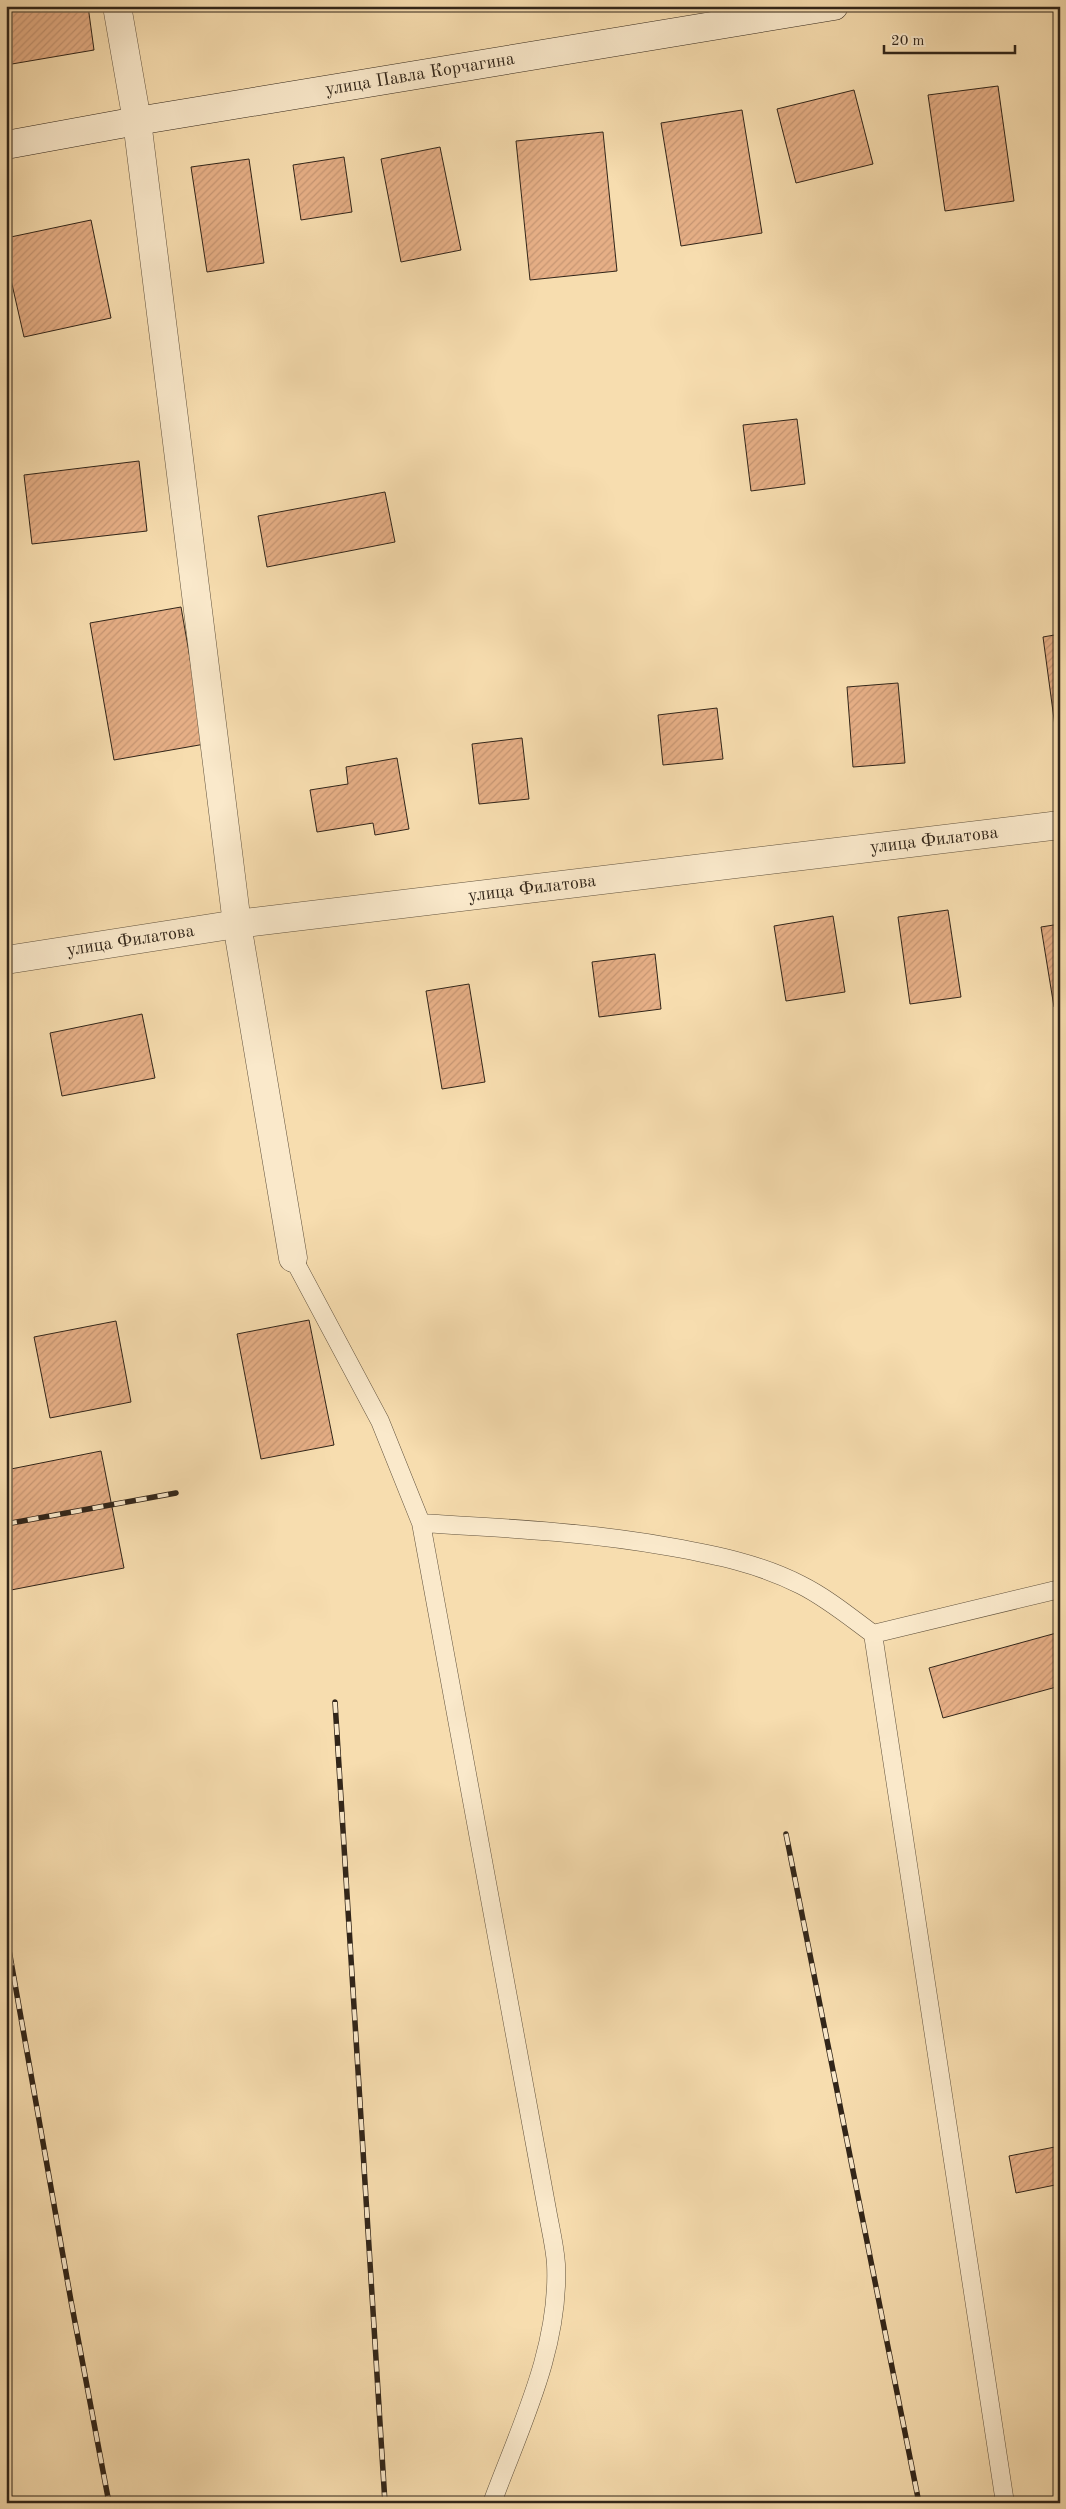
<svg xmlns="http://www.w3.org/2000/svg" width="1066" height="2509" viewBox="0 0 1066 2509" font-family="'Old Standard TT',serif">
<style>
.building{fill:url(#building-hatch);stroke:#312519}
.lines{fill:none;stroke-linecap:round;stroke-linejoin:round}
.lane-casing{stroke:#62533e;stroke-width:19}
.street-casing{stroke:#62533e;stroke-width:29}
.secondary-casing{stroke:#312519;stroke-width:29}
.lane{stroke:#fae9cb;stroke-width:18}
.street{stroke:#fae9cb;stroke-width:28}
.secondary{stroke:#fae9cb;stroke-width:28}
.rail-casing{stroke:#312519;stroke-width:5.5}
.rail{stroke:#fae9cb;stroke-width:4;stroke-dasharray:11;stroke-linecap:butt}
.labels{text-anchor:middle;dominant-baseline:central;stroke-width:4.5;stroke-linejoin:round;paint-order:stroke}
.street-label{font-size:18px;fill:#312519;stroke:#fae9cb}
</style>
<defs>
<pattern id="building-hatch" width="6" height="6" patternUnits="userSpaceOnUse" patternTransform="scale(1.25)"><rect width="6" height="6" fill="#e6af86"/><path d="M-1 1l2-2M0 6l6-6M5 7l2-2" fill="none" stroke="#c69673"/></pattern>
</defs>
<rect width="100%" height="100%" fill="#f7ddaf"/>
<filter id="stains"><feTurbulence type="fractalNoise" baseFrequency=".004" numOctaves="4"/><feColorMatrix values="0 0 0 0 .2 0 0 0 0 .09 0 0 0 0 .02 0 0 0 .5 -.17"/></filter>
<radialGradient id="worn" r=".72"><stop offset=".6" stop-color="#630" stop-opacity="0"/><stop offset="1" stop-color="#630" stop-opacity=".3"/></radialGradient>
<path class="building" d="M6,6h82l6,44 -88,15z
M998,86l16,115 -69,10 -17,-116z
M854,90l19,74 -77,19 -19,-74z
M742,110l20,123 -81,13 -20,-123z
M603,132l14,139 -87,9 -14,-139z
M440,147l21,103 -60,12 -20,-103z
M344,157l8,55 -51,8 -8,-55z
M249,159l15,104 -57,9 -16,-105z
M91,220l20,98 -87,19 -18,-79v-20z
M797,419l8,65 -54,7 -8,-66z
M139,461l8,70 -115,13 -8,-69z
M385,492l10,50 -128,25 -9,-51z
M181,607l24,137 -91,16 -24,-137z
M1060,634v100h-4l-13,-97z
M898,683l7,80 -52,4 -6,-80z
M717,708l6,51 -60,6 -5,-50z
M522,738l7,61 -50,5 -7,-60z
M397,758l12,71 -34,6 -2,-12 -56,9 -7,-42 38,-6 -2,-17z
M948,910l13,87 -51,7 -12,-87z
M833,916l12,76 -59,9 -12,-75z
M1060,924v82l-6,1 -13,-80z
M655,954l6,55 -62,8 -7,-55z
M469,984l16,98 -43,7 -16,-98z
M142,1014l13,64 -93,18 -12,-63z
M309,1320l25,125 -73,14 -24,-125z
M116,1321l15,81 -81,16 -16,-81z
M101,1451l23,117 -118,23v-121z
M1060,1632v54l-117,32 -14,-50z
M1060,2146v38l-44,9 -7,-37z"/>
<g class="lines">
<defs>
<path id="lane" d="M293,1258l87,163 41,102 127,692c3,16 7,33 8,49 4,84 -36,163 -64,239
M421,1523c84,5 167,9 250,24 45,8 89,17 130,38 26,13 49,32 72,49l132,869
M873,1634l187,-45"/>
<g id="street">
<path d="M117,6l20,115 100,803 56,334"/>
<path id="s1" d="M6,960l231,-36 823,-99"/>
</g>
<g id="secondary">
<path id="s2" d="M6,145l131,-24 697,-115"/>
</g>
</defs>
<use href="#lane" class="lane-casing"/>
<use href="#street" class="street-casing"/>
<use href="#secondary" class="secondary-casing"/>
<use href="#lane" class="lane"/>
<use href="#street" class="street"/>
<use href="#secondary" class="secondary"/>
<defs>
<path id="rail" d="M6,1524l170,-31
M335,1702l50,801
M786,1834l133,669
M6,1933l65,368 38,202"/>
</defs>
<use href="#rail" class="rail-casing"/>
<use href="#rail" class="rail"/>
</g>
<g class="labels">
<g class="street-label">
<text stroke="none"><textPath href="#s2" startOffset="420">улица Павла Корчагина</textPath></text>
<text stroke="none"><textPath href="#s1" startOffset="936">улица Филатова</textPath></text>
<text stroke="none"><textPath href="#s1" startOffset="531">улица Филатова</textPath></text>
<text stroke="none"><textPath href="#s1" startOffset="126">улица Филатова</textPath></text>
</g>
</g>
<rect width="1066" height="2509" fill="none" stroke="#f7ddaf" stroke-width="25"/>
<rect x="8" y="8" width="1051" height="2494" fill="none" stroke="#312519" stroke-width="2.5"/>
<rect x="12" y="12" width="1041" height="2484" fill="none" stroke="#312519"/>
<path d="M884 45v8h131v-8" fill="none" stroke="#312519" stroke-width="2.5"/>
<text x="891" y="45" font-size="15" fill="#312519" stroke="#fae9cb" stroke-width="4" paint-order="stroke">20 m</text>
<rect width="100%" height="100%" filter="url(#stains)"/>
<rect width="100%" height="100%" fill="url(#worn)"/>
</svg>
